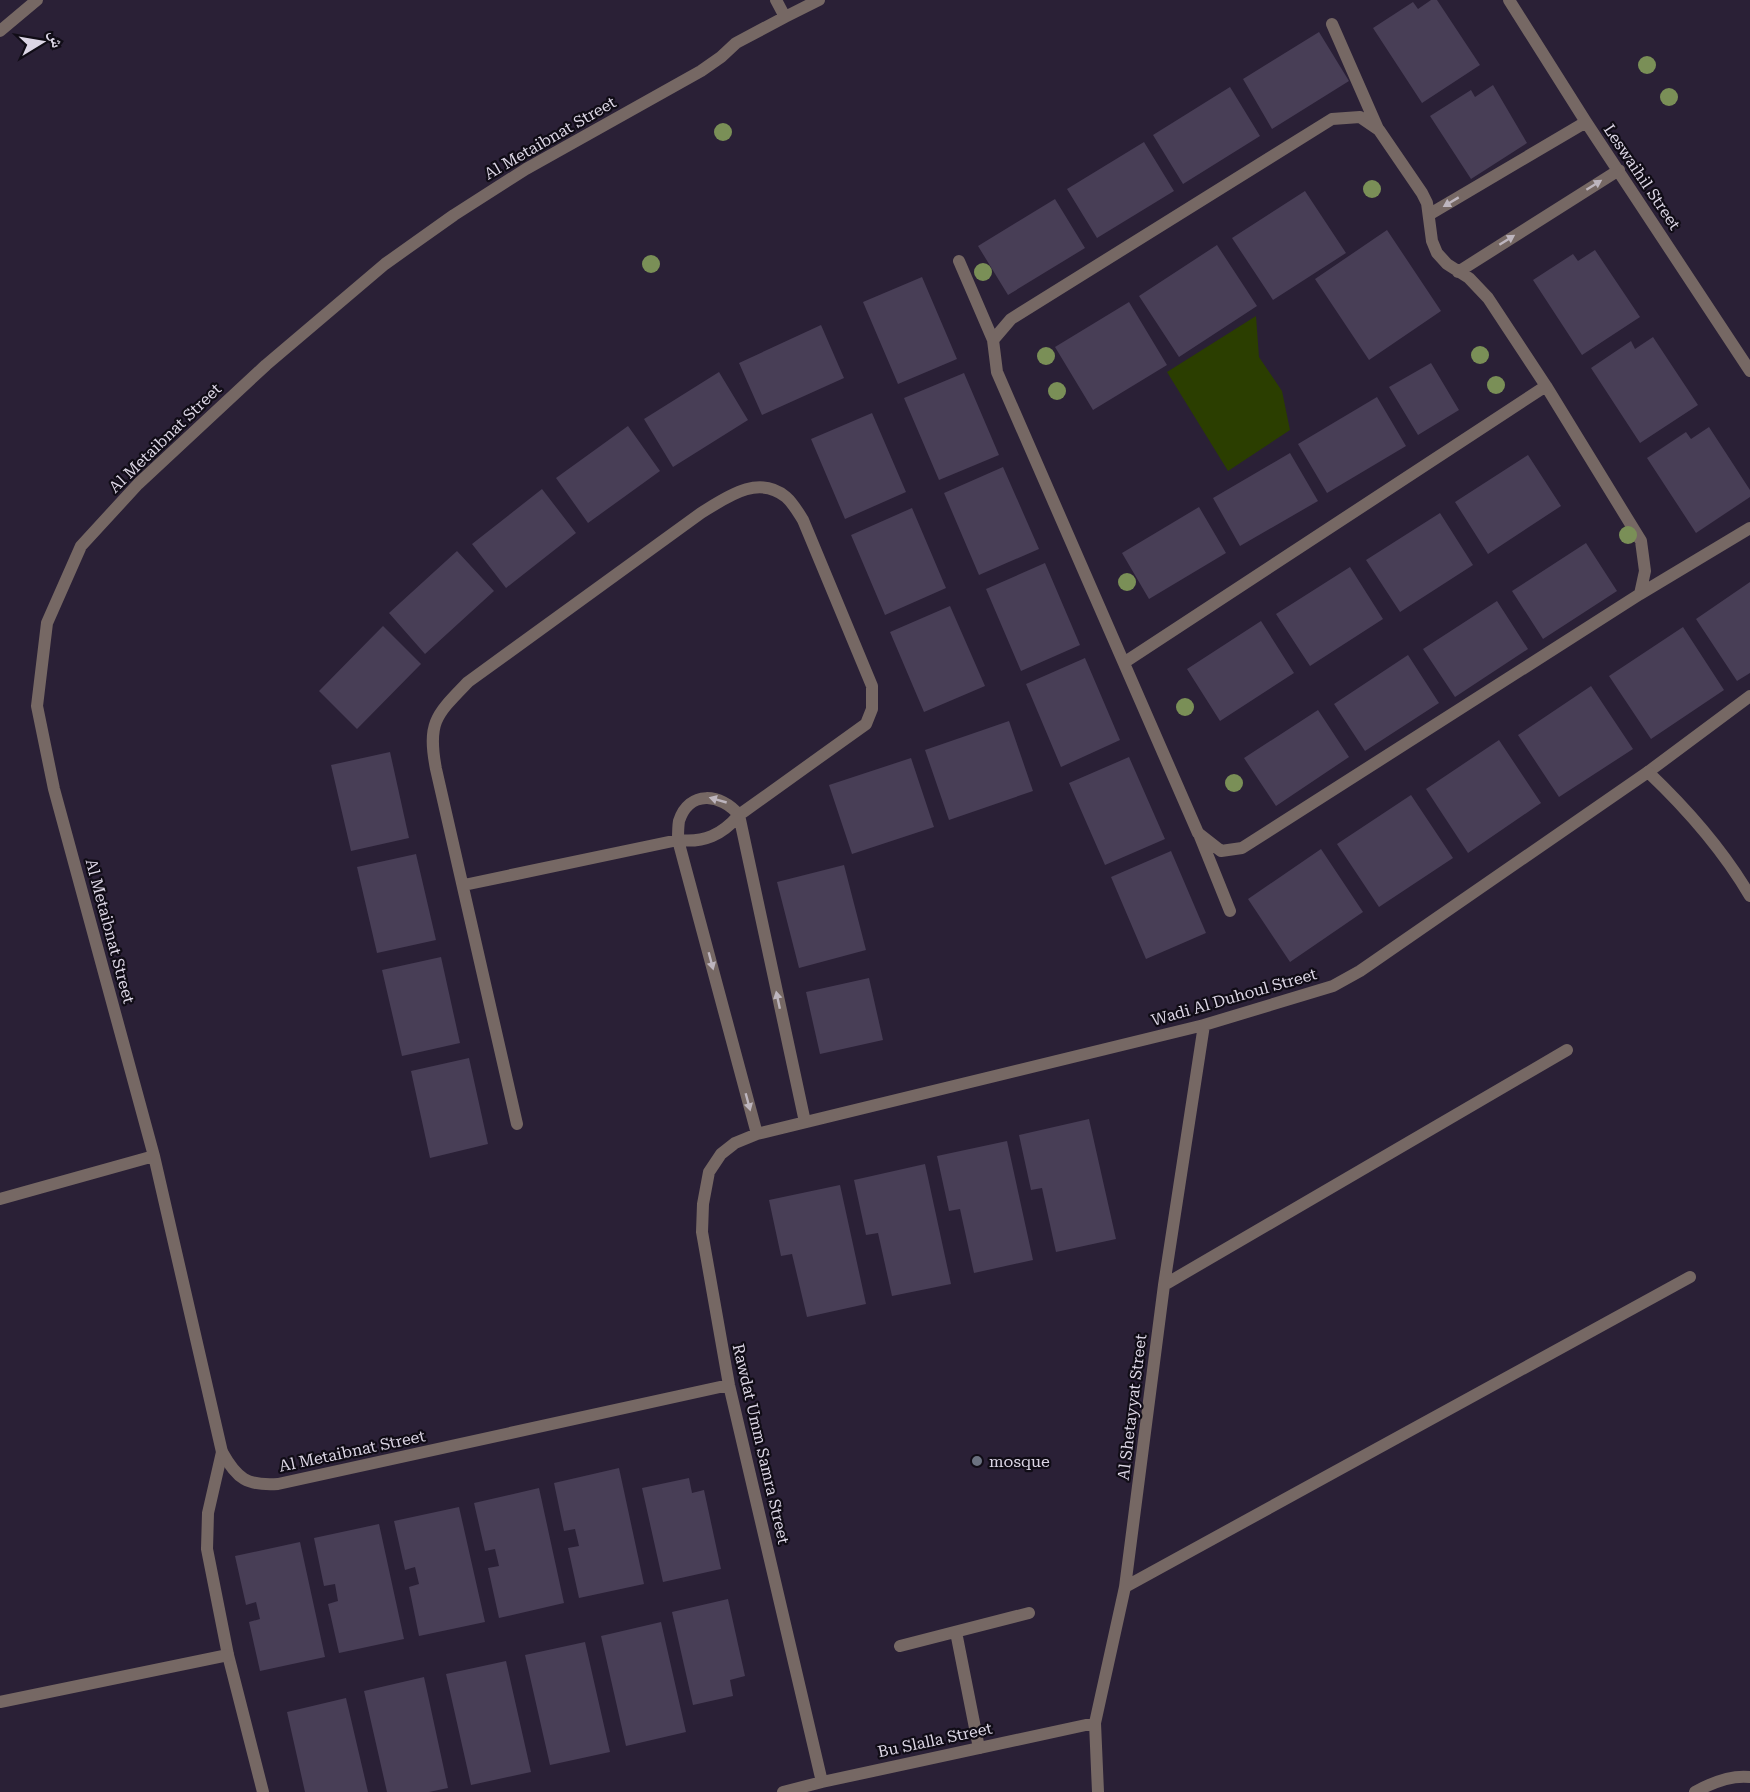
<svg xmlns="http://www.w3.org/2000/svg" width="1750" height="1792" viewBox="0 0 1750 1792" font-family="'Roboto Serif','Noto Naskh Arabic',serif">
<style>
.green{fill:#2b3e00}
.building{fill:#483e56}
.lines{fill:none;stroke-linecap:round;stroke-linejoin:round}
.service{stroke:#766864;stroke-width:12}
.minor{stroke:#766864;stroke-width:12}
.tertiary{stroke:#766864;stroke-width:12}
.tree{fill:#7a8f57}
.oneway{fill:#bdb5be}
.worship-dot{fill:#6b7280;stroke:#100c16;stroke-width:2}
.labels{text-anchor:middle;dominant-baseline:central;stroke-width:4.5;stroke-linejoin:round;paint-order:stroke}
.street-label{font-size:16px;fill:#dcd6e5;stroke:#100c16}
.poi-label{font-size:16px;fill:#dcd6e5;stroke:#100c16;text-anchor:start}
</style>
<rect width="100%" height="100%" fill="#2a2036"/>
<path class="green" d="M1256,316l3,41 23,34 8,39 -62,41 -61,-99z"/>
<path class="building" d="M1431,0h6l43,65 -58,38 -49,-75 40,-26 5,7z
M1319,32l30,49 -77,48 -29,-50z
M1493,85l34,58 -56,36 -41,-63 41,-26 4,7z
M1230,87l30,49 -77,48 -30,-49z
M1144,142l30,49 -77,47 -30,-49z
M1305,191l41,62 -73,47 -41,-62z
M1055,199l30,49 -77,47 -30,-49z
M1387,230l54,81 -72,49 -54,-81z
M1217,245l40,61 -78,51 -40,-61z
M1595,250l45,67 -58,38 -49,-75 40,-26 5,7z
M922,277l35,82 -59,25 -35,-82z
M1129,302l38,63 -74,45 -38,-63z
M821,325l23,53 -82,37 -23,-52z
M1653,337l45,68 -58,38 -49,-75 40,-27 4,8z
M1431,363l28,47 -41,25 -29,-48z
M719,372l29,48 -75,47 -29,-48z
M964,373l35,82 -60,25 -35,-82z
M1377,397l29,49 -79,47 -29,-49z
M872,413l34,79 -61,27 -34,-80z
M628,426l32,45 -72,52 -32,-45z
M1709,427l41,63v7l-54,36 -49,-75 39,-26 5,7z
M1290,453l28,48 -78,45 -27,-48z
M1528,455l33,51 -73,48 -33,-52z
M1003,467l36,82 -60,26 -35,-82z
M542,489l34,44 -70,55 -34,-44z
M1199,507l27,46 -77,46 -27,-46z
M912,508l34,80 -61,27 -34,-80z
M1440,513l33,52 -73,47 -34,-52z
M1586,543l31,48 -74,48 -31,-48z
M457,551l37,40 -69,63 -36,-41z
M1045,563l35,82 -59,26 -35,-82z
M1350,567l33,52 -73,47 -34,-52z
M1750,582v91l-13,8 -41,-62z
M1497,601l31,48 -73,48 -32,-48z
M950,606l35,80 -61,26 -34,-80z
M1261,621l33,52 -74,48 -33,-52z
M383,626l38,38 -64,65 -38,-38z
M1683,627l41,63 -73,49 -42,-63z
M1408,655l31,48 -74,48 -31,-47z
M1085,658l35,82 -59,27 -35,-83z
M1591,686l42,63 -74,48 -41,-62z
M1318,710l31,47 -73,49 -32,-48z
M1009,721l24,70 -84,29 -24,-70z
M1499,740l42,63 -73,50 -42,-64z
M390,752l19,86 -58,13 -20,-86z
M1129,757l36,82 -60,26 -36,-82z
M911,758l23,69 -82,27 -23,-69z
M1411,795l42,63 -74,49 -42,-63z
M1321,849l42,63 -73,50 -42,-63z
M1171,851l35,82 -60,26 -35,-82z
M416,854l20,86 -59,13 -20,-86z
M844,865l22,85 -67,18 -22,-86z
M441,957l19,86 -58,13 -20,-86z
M869,978l14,62 -63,14 -14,-62z
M469,1058l19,86 -58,14 -19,-87z
M1089,1119l27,120 -60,13 -14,-64 -11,2 -12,-55z
M1007,1141l26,119 -59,13 -14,-64 -11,2 -12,-55z
M925,1164l26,120 -59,12 -14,-63 -12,2 -12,-55z
M840,1185l26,119 -59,13 -15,-63 -11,2 -12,-56z
M619,1468l25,116 -65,14 -11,-50 11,-2 -4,-17 -11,2 -10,-48z
M689,1478l3,15 12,-3 17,79 -58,13 -21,-94z
M539,1488l25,115 -65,15 -11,-50 11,-2 -4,-17 -10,2 -11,-48z
M459,1507l26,115 -66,14 -10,-49 10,-3 -4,-17 -10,3 -11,-49z
M379,1524l25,115 -65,14 -11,-49 10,-3 -3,-17 -11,2 -10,-48z
M300,1542l25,115 -65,14 -11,-49 11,-3 -4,-17 -10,3 -11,-49z
M728,1599l17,77 -15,4 3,16 -40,9 -21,-93z
M661,1622l25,110 -60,14 -25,-110z
M585,1642l25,110 -60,13 -25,-110z
M506,1661l25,111 -60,13 -25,-111z
M424,1677l24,111 -19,4h-42l-23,-101z
M346,1698l22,94h-63l-18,-80z"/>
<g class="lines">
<path class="service" d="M1648,772l102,-76
M222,1452l-14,61 -1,36 21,106 35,137
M956,1632l23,116
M900,1646l129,-33"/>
<path class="minor" d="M1509,0l77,122 164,249
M785,17l34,-17
M1332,24l46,105
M1360,117l19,13 43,63 5,10 5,38 5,12 10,11 22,14 19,20 58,88 95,155 4,30 -5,23 -398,254 -21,3 -23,-18 -201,-461 -4,-32 18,-21 321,-200z
M1430,214l156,-92
M959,261l34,79
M1458,272l161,-102
M1640,594l110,-66
M1125,662l421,-276
M1199,834l31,77
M464,885l214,-45c26,3 44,-5 61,-25l127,-91 6,-15v-23l-69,-166c-5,-8 -10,-17 -17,-23 -28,-23 -59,0 -85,16l-233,169c-32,33 -41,40 -32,87l81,355
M757,1134l-79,-294c0,-6 0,-13 1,-19 10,-31 42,-28 60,-6l66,307
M0,1199l154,-43
M1164,1285l403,-235
M729,1385l-451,99c-31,2 -41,-5 -56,-32l-68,-296 -100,-367 -17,-83 10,-83 34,-77 57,-62 128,-119 119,-101 69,-49 72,-46 175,-98 20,-14 15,-14 49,-26 -9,-17
M1125,1587l565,-310
M0,1702l228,-47
M822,1782l-93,-397 -27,-153 1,-28 6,-32 12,-18 14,-11 22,-9 447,-109 129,-39 27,-15 288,-199c39,37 75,78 102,124
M783,1792l39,-10 273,-59
M1098,1792l-3,-69 30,-136 39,-302 40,-260
M1695,1792c16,-9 37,-17 55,-15"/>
<path class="tertiary" d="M0,31l37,-31"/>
</g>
<g class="tree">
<circle cx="1647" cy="65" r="9"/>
<circle cx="1669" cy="97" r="9"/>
<circle cx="723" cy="132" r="9"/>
<circle cx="1372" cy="189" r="9"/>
<circle cx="651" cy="264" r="9"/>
<circle cx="983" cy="272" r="9"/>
<circle cx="1480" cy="355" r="9"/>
<circle cx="1046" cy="356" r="9"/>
<circle cx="1496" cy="385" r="9"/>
<circle cx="1057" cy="391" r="9"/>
<circle cx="1628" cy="535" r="9"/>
<circle cx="1127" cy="582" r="9"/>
<circle cx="1185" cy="707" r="9"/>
<circle cx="1234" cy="783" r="9"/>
</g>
<defs><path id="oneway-solid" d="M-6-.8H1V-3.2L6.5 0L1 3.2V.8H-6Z" transform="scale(1.5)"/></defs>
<g class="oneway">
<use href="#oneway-solid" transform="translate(1594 185) rotate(-32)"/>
<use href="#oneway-solid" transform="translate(1451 202) rotate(149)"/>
<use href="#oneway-solid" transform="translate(1507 240) rotate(-32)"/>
<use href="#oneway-solid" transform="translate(718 800) rotate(-164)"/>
<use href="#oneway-solid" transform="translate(711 961) rotate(75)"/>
<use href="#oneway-solid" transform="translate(778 1000) rotate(-102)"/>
<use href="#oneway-solid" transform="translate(748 1102) rotate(75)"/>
</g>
<circle class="worship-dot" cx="977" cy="1461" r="6"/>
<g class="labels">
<g class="street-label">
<text transform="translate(550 138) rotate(-30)">Al Metaibnat Street</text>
<text transform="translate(1642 177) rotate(56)">Leswaihil Street</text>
<text transform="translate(165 438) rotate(-44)">Al Metaibnat Street</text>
<text transform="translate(110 931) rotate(75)">Al Metaibnat Street</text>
<text transform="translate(1234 997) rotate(-16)">Wadi Al Duhoul Street</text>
<text transform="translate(1132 1407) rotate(-83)">Al Shetayyat Street</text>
<text transform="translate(761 1444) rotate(77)">Rawdat Umm Samra Street</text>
<text transform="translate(352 1451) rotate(-12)">Al Metaibnat Street</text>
<text transform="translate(935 1740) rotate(-12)">Bu Slalla Street</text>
</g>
<g class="poi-label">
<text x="989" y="1461">mosque</text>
</g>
</g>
<g transform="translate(42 42) rotate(79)" stroke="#100c16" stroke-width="4.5" paint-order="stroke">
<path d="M0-4.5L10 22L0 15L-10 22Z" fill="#dcd6e5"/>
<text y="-9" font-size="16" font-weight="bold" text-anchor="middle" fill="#dcd6e5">ش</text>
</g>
</svg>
